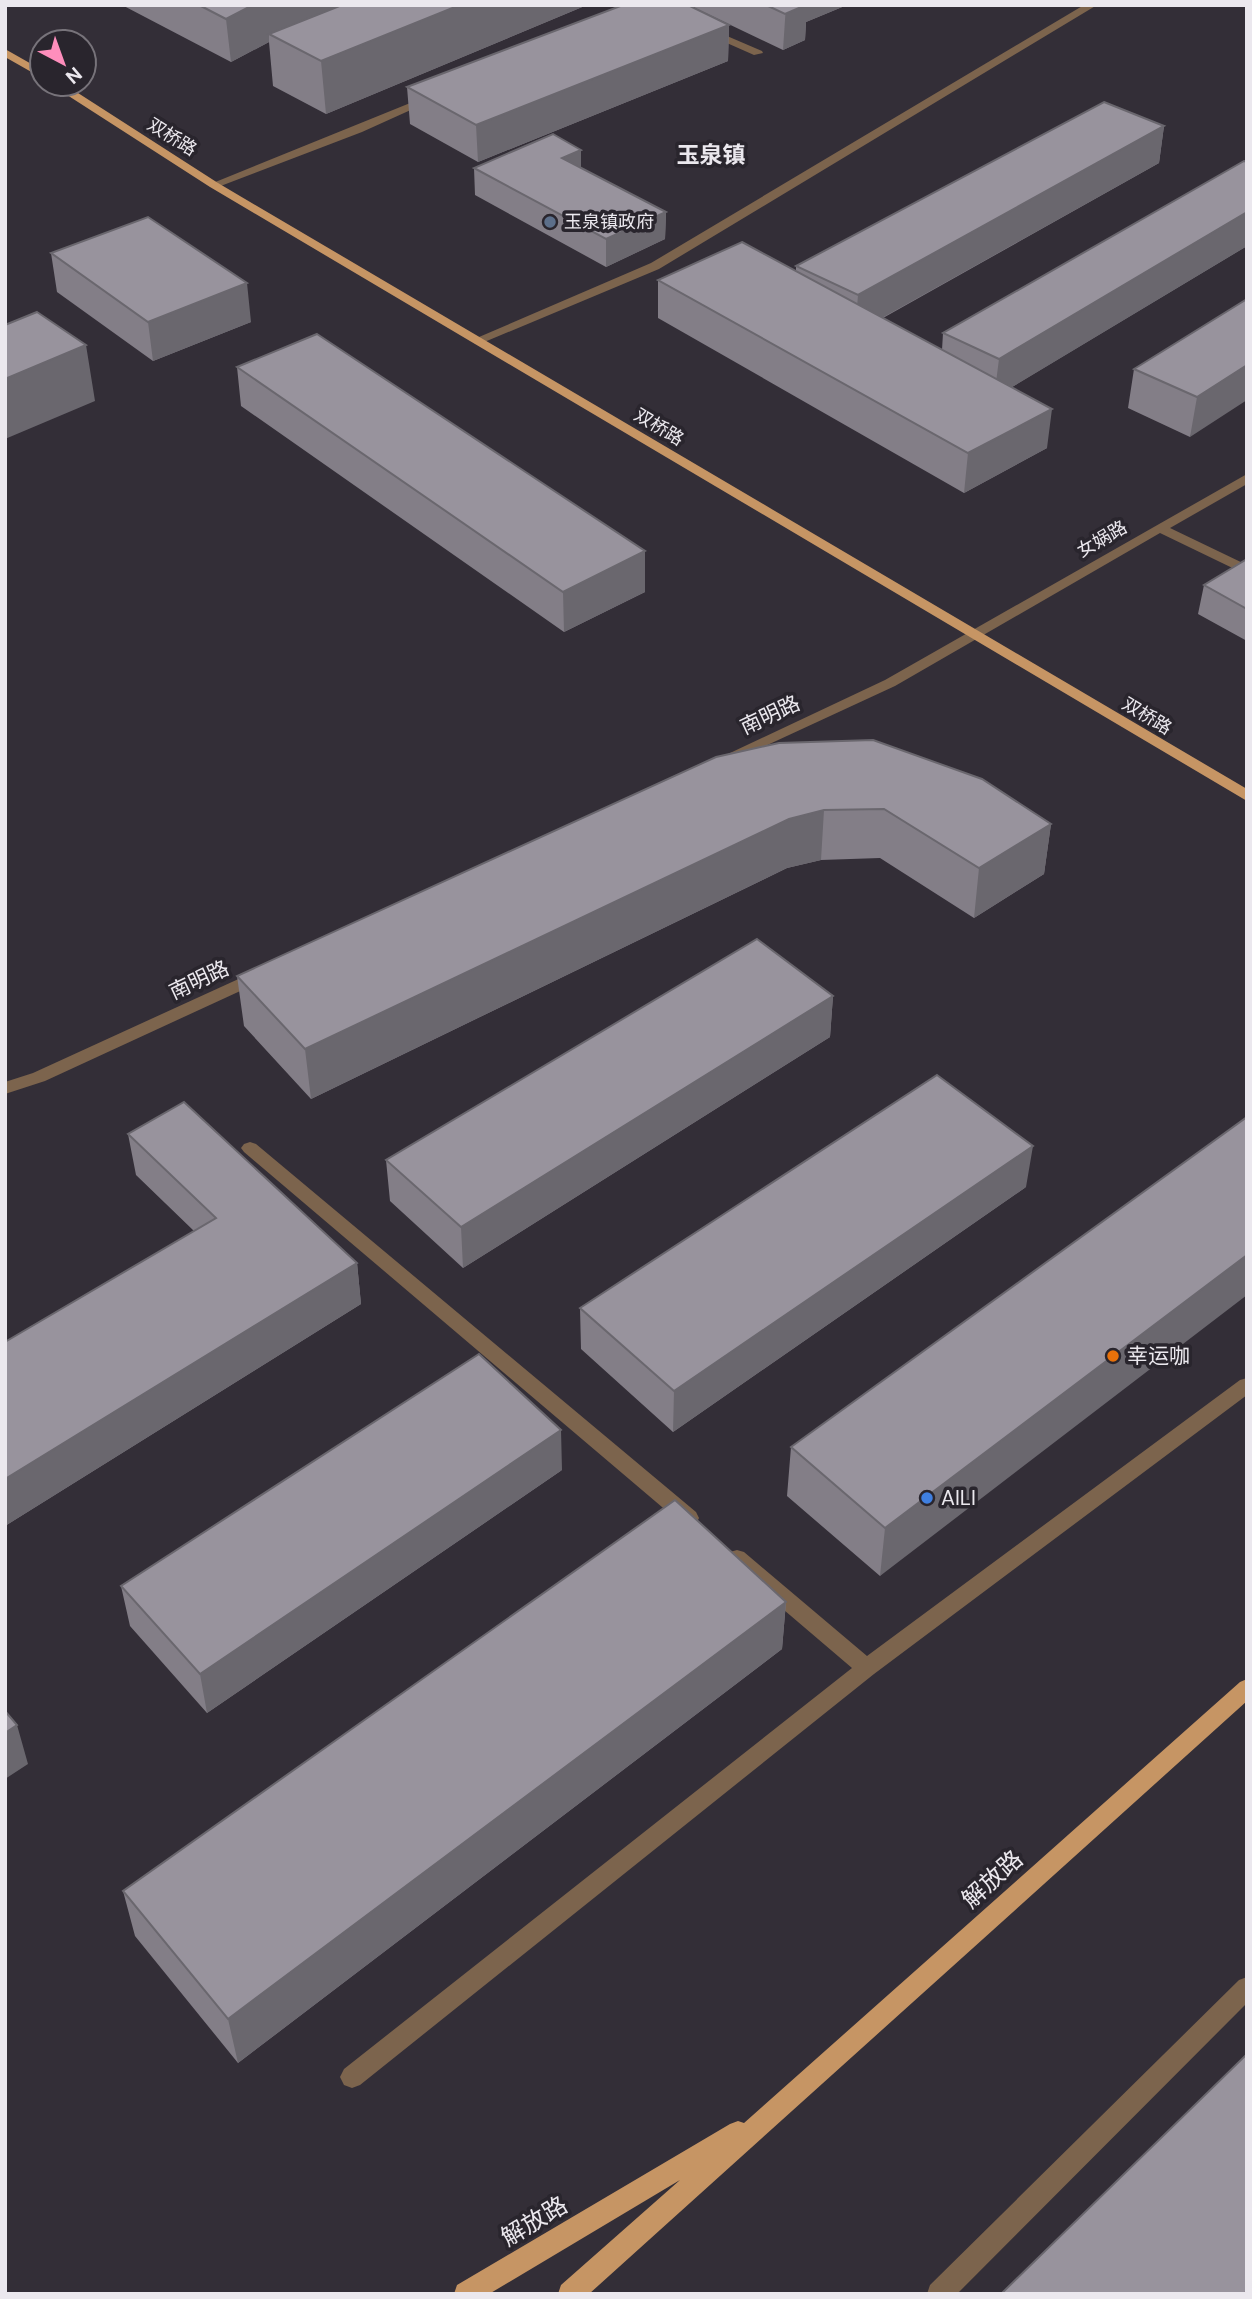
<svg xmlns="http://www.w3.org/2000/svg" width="1252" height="2299" viewBox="0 0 1252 2299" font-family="'DM Sans','Noto Sans SC',sans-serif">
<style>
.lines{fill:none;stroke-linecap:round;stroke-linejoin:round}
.minor{fill:#7c644d;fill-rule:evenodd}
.major{fill:#c69564;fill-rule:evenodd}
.wall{fill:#837e87}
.shaded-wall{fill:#6a676e}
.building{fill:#98939d;stroke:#6a676e;stroke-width:2}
.service-dot{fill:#5c6f8a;stroke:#29252d;stroke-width:2.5}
.food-dot{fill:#e8710a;stroke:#29252d;stroke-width:2.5}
.shop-dot{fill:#3f7fe0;stroke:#29252d;stroke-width:2.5}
.labels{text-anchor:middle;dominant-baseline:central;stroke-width:7;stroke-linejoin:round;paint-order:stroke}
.far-street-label{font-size:18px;fill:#ebe8ee;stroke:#29252d}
.far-poi-label{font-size:18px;fill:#ebe8ee;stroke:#29252d;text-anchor:start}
.street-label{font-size:21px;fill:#ebe8ee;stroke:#29252d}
.poi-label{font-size:21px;fill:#ebe8ee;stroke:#29252d;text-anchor:start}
.far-district-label{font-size:23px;font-weight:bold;fill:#ebe8ee;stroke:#29252d}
.near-street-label{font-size:24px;fill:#ebe8ee;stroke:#29252d}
</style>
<rect width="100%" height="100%" fill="#332e37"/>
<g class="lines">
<path class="minor" d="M1084,5h13l-438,264 -177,74 -4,1 -6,-4 179,-77z
M706,27l56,24 1,2 -9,2 -52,-23 -1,-2z
M425,97l10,2 -73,33 -144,55 -10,-2z
M1247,474v10l-77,44 77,37v10l-87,-42 -265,153 -169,78h-10l-3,-3 172,-81z
M258,970l8,6 -2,4 -219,101 -40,13v-12l28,-9z
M250,1142l6,2 440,368 3,6 -3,6 -7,2 -7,-2 -438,-372 -3,-4 3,-4z
M1247,1378v17l-373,279 -514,411 -8,3 -8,-3 -4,-8 4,-8 508,-401 -122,-104 -3,-6 3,-6 7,-2 7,2 123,104 373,-276z
M1247,1977v26l-290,291h-30l3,-9 309,-305z"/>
<path class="major" d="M5,49l37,21v8l-37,-21z
M50,84h14l154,99 1029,606v12l-1037,-614z
M1247,1679v22l-658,593h-31l3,-9 119,-105 -191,114h-35l3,-9 273,-161 8,-3 6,2 496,-441z"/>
</g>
<path class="wall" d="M122,5h465l-261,109 -53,-28 -4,-44 -38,20z
M695,5h152l-41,17 -1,18 -22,10 -88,-42z
M729,25l-1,36 -250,101 -68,-38 -3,-37z
M1164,126l-5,37 -276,155 59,32 1,-17 304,-171v84l-235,141 35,61 -83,45 -306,-175v-38l138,-9v-5z
M474,168l192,44 -1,27 -59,28 -131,-72z
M51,253l200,69 -98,39 -96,-69z
M1247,299l-57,138 -62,-29 6,-39z
M237,367l408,184v41l-81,40 -323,-226z
M1247,559v82l-49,-27 6,-29z
M716,757l335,67 -7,50 -70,44 -94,-60 -59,2 -34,8 -476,231 -67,-73 -7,-50z
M833,996l-3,41 -367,231 -73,-67 -4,-41z
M1247,1117l-367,459 -93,-80 4,-49z
M128,1134l229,129 4,41 -356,222v-184l189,-111 -58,-56z
M1026,1187l-353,245 -92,-83 -1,-41z
M562,1470l-355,243 -77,-87 -9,-40z
M786,1602l-4,47 -544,414 -103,-127 -12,-45z"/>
<path class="shaded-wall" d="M253,5h102l-86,29v8l-38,20 -5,-43z
M460,5h127l-261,109 -5,-53z
M786,5h61l-41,17 -1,18 -22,10z
M729,25l-1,36 -250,101 -2,-37z
M1164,126l-5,37 -304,170 3,-38z
M581,150v26l-19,-18z
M666,212l-1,27 -59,28v-28z
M1247,212v34l-253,152 5,-39z
M247,283l4,39 -98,39 -5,-39z
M86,345l9,56 -90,38v-60z
M1247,365v35l-57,37 7,-40z
M1052,409l-5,39 -83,45 4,-40z
M645,551v41l-81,40 -1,-40z
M824,810l-3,50 -34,8 -476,231 -6,-50 484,-230z
M1051,824l-7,50 -70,44 5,-50z
M833,996l-3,41 -367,231 -2,-41z
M1033,1146l-7,41 -353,245 1,-41z
M1247,1255v40l-367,281 5,-48z
M357,1263l4,41 -356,222v-47z
M561,1430l1,40 -355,243 -7,-39z
M786,1602l-4,47 -544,414 -10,-44z
M17,1725l11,39 -23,15v-46z"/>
<path class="building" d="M199,5h54l-27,14z
M342,5h118l-139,56 -52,-27z
M623,5h65l41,20 -253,100 -69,-38z
M766,5h40l-21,9z
M1104,102l60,24 -306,169 -62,-29z
M553,134l28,16 -19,8 104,54 -60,27 -132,-71z
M1244,161l3,1v50l-248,147 -56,-26z
M148,217l99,66 -99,39 -97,-69z
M742,242l310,167 -84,44 -310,-173z
M1247,299v66l-50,32 -63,-28z
M37,312l49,33 -81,34v-54z
M317,334l328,217 -82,41 -326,-225z
M1247,559v50l-43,-24z
M873,740l109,39 69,45 -72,44 -95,-59 -60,1 -35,9 -484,230 -68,-73 479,-219 63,-14z
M757,939l76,57 -372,231 -75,-67z
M937,1075l96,71 -359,245 -94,-83z
M184,1102l173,161 -352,216v-137l211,-124 -88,-84z
M1247,1117v138l-362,273 -94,-81z
M479,1354l82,76 -361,244 -79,-88z
M675,1500l111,102 -558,417 -105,-128z
M5,1711l12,14 -12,8z
M1247,2054v237l-3,3h-243z"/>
<circle class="service-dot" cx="550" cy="222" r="7"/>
<circle class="food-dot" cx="1113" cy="1356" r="7"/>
<circle class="shop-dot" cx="927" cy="1498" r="7"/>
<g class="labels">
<g class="far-street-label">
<text transform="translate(172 137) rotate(32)">双桥路</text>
<text transform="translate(659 427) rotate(31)">双桥路</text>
<text transform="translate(1102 539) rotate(-30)">女娲路</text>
<text transform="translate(1147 716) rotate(31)">双桥路</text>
</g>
<g class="far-poi-label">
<text x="564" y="222">玉泉镇政府</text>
</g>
<g class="street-label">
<text transform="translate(770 715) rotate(-25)">南明路</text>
<text transform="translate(199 980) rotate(-25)">南明路</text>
</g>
<g class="poi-label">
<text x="1127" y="1356">幸运咖</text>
<text x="941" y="1498">AILI</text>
</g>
<g class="far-district-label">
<text x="711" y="155">玉泉镇</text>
</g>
<g class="near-street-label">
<text transform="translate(992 1879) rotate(-42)">解放路</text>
<text transform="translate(534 2221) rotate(-31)">解放路</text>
</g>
</g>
<rect width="1252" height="2299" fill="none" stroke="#ebe8ee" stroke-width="14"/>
<g transform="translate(63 63) rotate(139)"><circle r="33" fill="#29252d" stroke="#77737a" stroke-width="2"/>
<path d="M0-5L12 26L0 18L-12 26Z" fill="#fe8ebc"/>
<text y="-10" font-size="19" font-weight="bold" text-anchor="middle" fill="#ebe8ee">N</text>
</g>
</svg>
